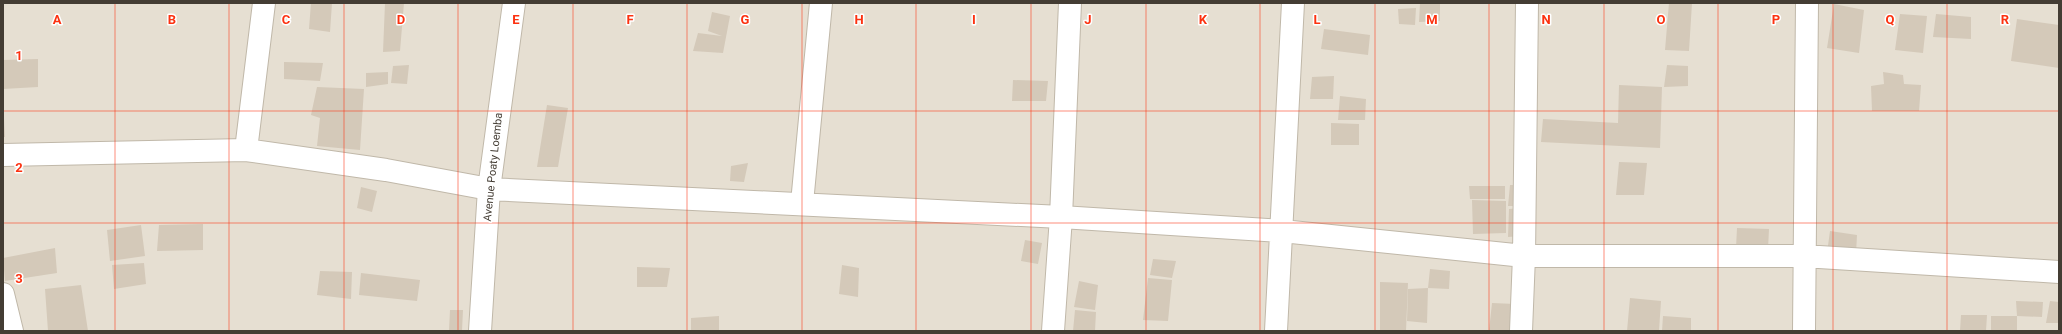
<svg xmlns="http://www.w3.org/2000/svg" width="2062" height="334" viewBox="0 0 2062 334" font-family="Roboto,sans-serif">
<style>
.residential{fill:#e6dfd2}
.building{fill:#d4c9b9}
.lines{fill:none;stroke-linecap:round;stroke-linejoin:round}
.minor-casing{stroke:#c0b8a9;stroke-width:24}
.minor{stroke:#fff;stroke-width:22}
.grid{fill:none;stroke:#fc3211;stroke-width:1;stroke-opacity:0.55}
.labels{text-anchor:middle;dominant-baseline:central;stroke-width:3;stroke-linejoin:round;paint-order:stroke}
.street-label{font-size:11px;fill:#443d34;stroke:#fff}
.grid-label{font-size:13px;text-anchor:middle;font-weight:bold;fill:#fc3211;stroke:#fff;stroke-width:3;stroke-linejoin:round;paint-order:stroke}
</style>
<rect width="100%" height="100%" fill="#f2eee4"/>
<path class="residential" d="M3,3h2056v328h-2056z"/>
<path class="building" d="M311,3h21l-2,29 -21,-3z
M385,3h19l-4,48 -17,1z
M1420,3h20v18l-21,1z
M1669,3h23l-3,48 -24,-1z
M1834,4l30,6 -5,43 -32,-5z
M1416,8l-1,17 -16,-1 -1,-15z
M712,12l18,4 -7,37 -30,-2 5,-18 24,3 -14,-5z
M1900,14l27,2 -4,37 -28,-3z
M1936,14l35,3v22l-38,-2z
M2017,19l42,6v43l-48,-7z
M1324,29l46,6 -2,20 -47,-6z
M38,59v28l-35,2v-29z
M284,62l39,1 -3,18 -36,-2z
M409,65l-2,19 -16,-1 2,-17z
M1667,65l21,1v20l-24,1z
M388,72v12l-22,3v-14z
M1883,72l20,3 1,9 17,1 -2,26h-47l-1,-25 13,-2z
M1334,76l-1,23h-23l2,-22z
M1013,80l35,1 -2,20h-34z
M1619,85l43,2 -2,61 -119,-6 2,-23 75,4z
M317,87l47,2 -4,61 -43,-4 3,-28 -9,-3z
M1340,96l26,3 -1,21h-27z
M3,99l2,38h-2z
M547,105l21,3 -10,59h-21z
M1331,123l28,1v21h-28z
M1619,162l28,1 -3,32h-28z
M748,163l-4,19 -14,-1 1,-15z
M1510,185h12v21h-14z
M1469,186h36v13h-35z
M361,187l16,4 -5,21 -15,-4z
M1472,200l34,1v32l-33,1z
M1522,208l-1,28 -13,1 1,-28z
M203,224v26l-46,1 2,-26z
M141,225l4,31 -35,5 -3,-31z
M1737,228l32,1 -1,20 -32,-1z
M1830,231l27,4 -1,19 -29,-1z
M1025,240l17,3 -4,21 -17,-3z
M55,248l2,25 -52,8 -2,-23z
M1153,259l23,2 -4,17 -22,-3z
M144,263l2,21 -32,5 -2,-24z
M842,265l17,3 -1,29 -19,-3z
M637,267l33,1 -3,19h-30z
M1430,269l20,2 -1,18 -21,-1z
M320,271l32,1 -1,27 -34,-4z
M361,273l59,7 -3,21 -58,-6z
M1148,278l24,2 -4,41 -25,-1z
M1079,281l19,4 -3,25 -21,-3z
M1380,282l28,1 -2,48h-26z
M81,285l7,46h-40l-3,-42z
M1428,288l-1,35 -20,-2 1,-32z
M1630,298l31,3 -2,30h-32z
M2016,301l27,1 -1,15 -25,-1z
M2050,301l9,1v21h-13z
M1492,303l23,1 -3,27h-23z
M450,310h13l-1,21h-13z
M1075,310l21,2 -1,19h-22z
M1961,315h26l-1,16h-26z
M719,316v15h-28v-13z
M1663,316l28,2v13h-29z
M1991,316h26v15h-26z"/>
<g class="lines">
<defs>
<path id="minor" d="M246,150l18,-147
M3,155l243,-5 140,20 103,19 572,28 221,14 242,25h279l256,16
M802,203l19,-200
M3,294l9,37
M480,331l9,-142 25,-186
M1053,331l8,-114 9,-214
M1276,331l17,-328
M1521,331l3,-75 3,-253
M1804,331l3,-328"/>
</defs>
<use href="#minor" class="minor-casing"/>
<use href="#minor" class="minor"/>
</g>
<path class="grid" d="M115,3v328M229,3v328M344,3v328M458,3v328M573,3v328M687,3v328M802,3v328M916,3v328M1031,3v328M1146,3v328M1260,3v328M1375,3v328M1489,3v328M1604,3v328M1718,3v328M1833,3v328M1947,3v328M3,111h2056M3,223h2056"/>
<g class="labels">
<g class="street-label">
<text transform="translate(493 167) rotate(-84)">Avenue Poaty Loemba</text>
</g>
</g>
<g class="grid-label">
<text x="57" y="24">A</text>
<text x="172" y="24">B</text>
<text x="286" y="24">C</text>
<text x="401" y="24">D</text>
<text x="516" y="24">E</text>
<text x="630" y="24">F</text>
<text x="745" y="24">G</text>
<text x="859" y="24">H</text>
<text x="974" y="24">I</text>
<text x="1088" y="24">J</text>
<text x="1203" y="24">K</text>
<text x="1317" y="24">L</text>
<text x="1432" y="24">M</text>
<text x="1546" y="24">N</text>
<text x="1661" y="24">O</text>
<text x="1776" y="24">P</text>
<text x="1890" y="24">Q</text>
<text x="2005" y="24">R</text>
<text x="19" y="60">1</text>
<text x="19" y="172">2</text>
<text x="19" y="283">3</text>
</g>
<rect width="2062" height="334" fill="none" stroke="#443d34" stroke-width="8"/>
</svg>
